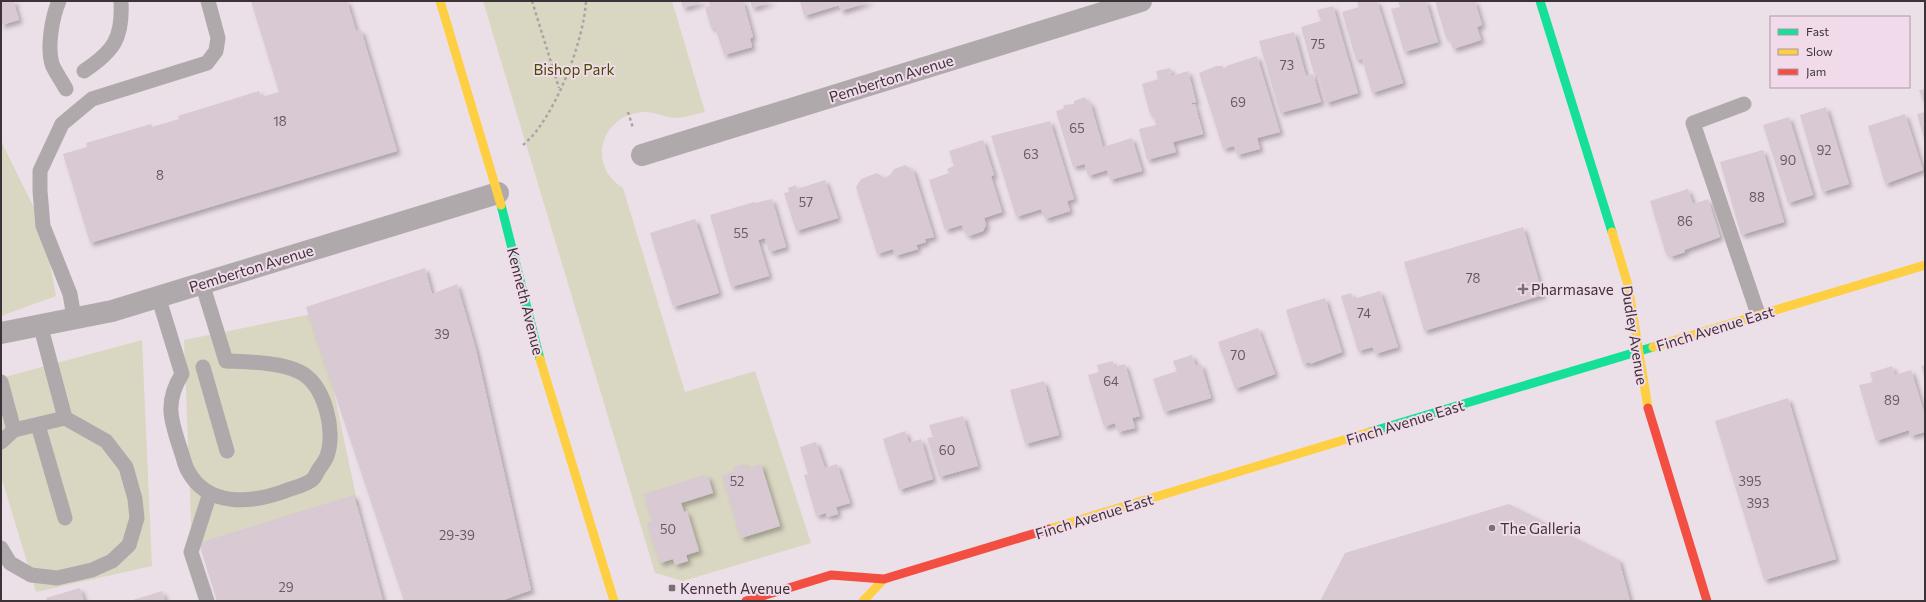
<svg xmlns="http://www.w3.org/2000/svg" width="1926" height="602" viewBox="0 0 1926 602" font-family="Commissioner,sans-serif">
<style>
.green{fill:#d9d6c2}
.building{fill:#d8c9d3;filter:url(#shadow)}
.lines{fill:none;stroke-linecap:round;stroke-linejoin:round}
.path{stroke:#aaa4a7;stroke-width:2.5;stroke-dasharray:3 3;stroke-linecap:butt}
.lane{stroke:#afa9ac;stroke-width:15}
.street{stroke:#afa9ac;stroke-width:22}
.fast{stroke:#16e098;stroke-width:9}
.slow{stroke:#ffcf43;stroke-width:9}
.jam{stroke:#f24e42;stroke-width:9}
.poi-dot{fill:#7a7076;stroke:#f1dbea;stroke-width:1.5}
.labels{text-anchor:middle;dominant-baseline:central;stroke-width:4;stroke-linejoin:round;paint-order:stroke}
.number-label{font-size:13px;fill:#665b62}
.park-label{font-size:15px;fill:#494a04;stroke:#f1dbea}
.street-label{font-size:15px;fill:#3c3339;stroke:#f1dbea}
.poi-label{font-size:15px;fill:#3c3339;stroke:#f1dbea;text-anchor:start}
</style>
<defs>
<filter id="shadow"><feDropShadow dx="3.5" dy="3.5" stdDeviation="2" flood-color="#0004"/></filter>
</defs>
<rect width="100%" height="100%" fill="#ece0e8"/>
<path class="green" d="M483,1h189l33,111c-10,2 -20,6 -31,6 -9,-1 -17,-5 -27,-6 -23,-1 -45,16 -45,41 0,15 8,27 21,35l62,204 70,-21 56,172 -128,38 -28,-8z
M1,141l42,85 13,70 -55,20z
M317,313l41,192 -166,42 -8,-207z
M142,340l10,226 -116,26 -35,-116v-98z"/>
<path class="building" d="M1,1h16l-3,2 5,17 -18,5z
M251,1h96l9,30 5,-1 36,121 -307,92 -27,-89 24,-7 -1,-4 65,-19 1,3 27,-8 -1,-3 81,-25 2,6 18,-5z
M681,1h25l-23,7z
M708,1h35l10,36 -3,1 2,9 -28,8 -9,-28 -4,1 -6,-21 5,-1z
M750,1h23l-21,7z
M800,1h71l-30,10 -2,-6 -35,11z
M1357,1h20l26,82 -31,10 -10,-34 -6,1 -14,-48 17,-5z
M1398,1h28l12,41 -34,10 -13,-43 9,-2z
M1435,1h40l7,24 -5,2 4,13 -28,9 -4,-12 -3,1z
M1333,6l25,87 -32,10 -9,-30 -3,1 -13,-47 20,-6 -4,-11z
M1294,32l12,44 7,-2 8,28 -41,11 -21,-72z
M1257,56l23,76 -23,6 3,11 -23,6 -3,-9 -11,3 -24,-76 17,-7h7v2l4,-1 -1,-1z
M1170,68l2,8 16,-5 8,31 -4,1v2l3,-1 8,30 -30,8 3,10 -29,8 -8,-31 17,-4 -3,-11h-3l-8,-30 16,-5 -2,-8z
M1925,89v18l-6,-17z
M1085,97l2,6 3,-1 13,45 29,-9 10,33 -32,9 -3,-10 -19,6 -3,-12 -12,3 -17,-56 7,-2 1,-4 10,-1v-3z
M1826,107l23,77 -27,8 -22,-77z
M1925,112v30l-8,-28z
M1905,114l18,56 -38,14 -17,-58z
M1789,117l24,78 -25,8 -25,-78z
M1050,121l24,78 -7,2 3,10 -25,8 -4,-10 -25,8 -25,-81z
M983,140l11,35 -3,1 11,36 -18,6 2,7 -3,6 -14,5 -5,-4 -2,-7 -17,5 -16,-50 20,-7 -2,-4 7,-3 -5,-15z
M1763,150l21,72 -43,13 -21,-73z
M905,165l8,5 21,67 -9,2 1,3 -10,3 2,4 -23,7 -2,-7 -16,5 -21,-67 5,-8 16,-6 7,5 6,-3 4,-6z
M825,180l13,38 -42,13 -12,-38 5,-1 -1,-4 8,-3 1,4z
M1688,189l5,15 15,-5 12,38 -36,13 1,2 -15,5 -1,-4 -3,1 -16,-53z
M772,199l14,48 -17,5 -4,-14 -7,2 11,36 -38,11 -21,-72 44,-13 1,1z
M695,219l24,74 -46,14 -23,-74z
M1523,227l20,68 -119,36 -20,-69z
M425,268l7,26 25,-10 19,66 55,240 -30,11h-97l-98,-294z
M1380,291l18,56 -23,7 -2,-7 -15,4 -17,-55 10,-3 2,6z
M1325,298l17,54 -32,12v-2l-7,2 -17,-54z
M1258,328l17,46 -40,15 -17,-47z
M1192,355l4,11 5,-2 10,34 -47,14 -11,-33 24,-8 -4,-10z
M1113,361l1,6 11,-3 15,52 -8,2 3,10 -17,4 -3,-9 -11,4 -16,-52 11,-3 -2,-7z
M1925,365v13l-4,-12z
M1892,366l3,9 16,-5 14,45v17l-15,4 -1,-6 -33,11 -17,-56 14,-3 -3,-9z
M1044,381l15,54 -34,9 -15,-54z
M1788,398l48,161 -72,21 -49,-159z
M963,416l15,50 -39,11 -12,-39 6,-1 -4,-12z
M905,431l4,12 12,-4 12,40 -34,11 -16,-51z
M816,442l9,26 12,-4 13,39 -14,4 2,7 -11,3 -1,-4 -10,3 -12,-41 4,-1 -8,-27z
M744,464l2,4 15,-4 19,62 -39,12 -19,-63 13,-4 -2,-4z
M704,475l1,2 3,-1 5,17 -32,10 3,9 3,-1 12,40 -13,4 2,6 -13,4 -2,-6 -13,4 -13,-40 5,-2 -8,-27z
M354,495l29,106h-166l-18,-58z
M1509,504l110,56 11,41h-310l25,-48z
M80,588l4,13h-37l-1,-3z
M162,591l3,10h-35z"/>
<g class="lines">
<path class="path" d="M532,1l27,87
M628,112l5,16
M523,145c31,-25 61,-104 63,-144"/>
<path class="lane" d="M59,1c-7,16 -12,46 -7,63 3,8 10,17 14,25
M84,71c30,-20 39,-33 37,-70
M1744,104l-51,19 65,191
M158,296l24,78c-19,30 -10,49 0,80 2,6 3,12 6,17 20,37 64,32 97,20 7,-3 22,-6 28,-12 2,-2 4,-7 6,-10 3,-4 6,-8 8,-13 9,-25 -2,-71 -27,-84 -19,-10 -53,-10 -74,-11l-24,-78
M74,317l-4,-23 -27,-68 -3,-35v-20l22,-47 30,-25 115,-36 9,-12 2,-13 -10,-37
M203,367l24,84
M1,382l13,48 -13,12
M38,425l27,93
M14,430l51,-12
M1,548l9,15 21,12 26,3 35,-8 20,-9 17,-16 8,-27 -2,-19 -9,-32 -20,-26 -41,-23 -25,-94
M207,601l-16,-49 19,-59"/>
<path class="street" d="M642,155l499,-154
M1,333l111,-22 386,-118"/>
<path class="fast" d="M1540,1l72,231
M501,205l39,154
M1370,432l283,-85"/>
<path class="slow" d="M440,1l61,204
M1612,232l16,53 20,123
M1653,347l272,-82
M540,359l74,242
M1049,529l321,-97
M863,601l21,-22"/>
<path class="jam" d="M1648,408l59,193
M746,601l85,-26 53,4 165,-50"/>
</g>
<g class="poi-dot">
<path d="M1521 283h4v4h4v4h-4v4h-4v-4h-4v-4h4z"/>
<circle cx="1492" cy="528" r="4"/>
<rect x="668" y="584" width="8" height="8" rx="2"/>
</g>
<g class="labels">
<g class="number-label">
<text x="1318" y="44">75</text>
<text x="1287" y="65">73</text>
<text x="1238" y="102">69</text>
<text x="280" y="121">18</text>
<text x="1077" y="128">65</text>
<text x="1824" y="150">92</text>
<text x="1031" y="154">63</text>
<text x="1788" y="160">90</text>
<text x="160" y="175">8</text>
<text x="1757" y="197">88</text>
<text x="806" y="202">57</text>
<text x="1685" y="221">86</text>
<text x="741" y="233">55</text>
<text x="1473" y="278">78</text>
<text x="1364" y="313">74</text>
<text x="442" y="334">39</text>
<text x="1238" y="355">70</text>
<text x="1111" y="381">64</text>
<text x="1892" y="400">89</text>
<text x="947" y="450">60</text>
<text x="737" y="481">52</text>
<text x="1750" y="481">395</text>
<text x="1758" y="503">393</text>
<text x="668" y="529">50</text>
<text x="457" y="535">29-39</text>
<text x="286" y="587">29</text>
</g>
<g class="park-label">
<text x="574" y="69">Bishop Park</text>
</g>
<g class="street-label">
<text transform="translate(891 78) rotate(-17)">Pemberton Avenue</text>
<text transform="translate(251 268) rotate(-17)">Pemberton Avenue</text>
<text transform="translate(526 301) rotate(76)">Kenneth Avenue</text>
<text transform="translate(1715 328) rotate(-17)">Finch Avenue East</text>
<text transform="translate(1635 335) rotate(81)">Dudley Avenue</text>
<text transform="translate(1405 422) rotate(-17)">Finch Avenue East</text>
<text transform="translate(1094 516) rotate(-17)">Finch Avenue East</text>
</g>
<g class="poi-label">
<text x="1531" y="289">Pharmasave</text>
<text x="1500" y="528">The Galleria</text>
<text x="680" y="588">Kenneth Avenue</text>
</g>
</g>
<rect width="1926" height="602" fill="none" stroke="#3c3339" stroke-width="4"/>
<rect x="1770" y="16" width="140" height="72" fill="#f1dbea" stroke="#a998a3"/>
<rect x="1778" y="29" width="20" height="6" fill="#16e098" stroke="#a998a3"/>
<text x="1806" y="36" font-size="12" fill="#3c3339">Fast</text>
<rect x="1778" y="49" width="20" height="6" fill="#ffcf43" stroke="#a998a3"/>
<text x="1806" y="56" font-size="12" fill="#3c3339">Slow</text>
<rect x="1778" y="69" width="20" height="6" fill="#f24e42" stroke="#a998a3"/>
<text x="1806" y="76" font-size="12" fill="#3c3339">Jam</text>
</svg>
